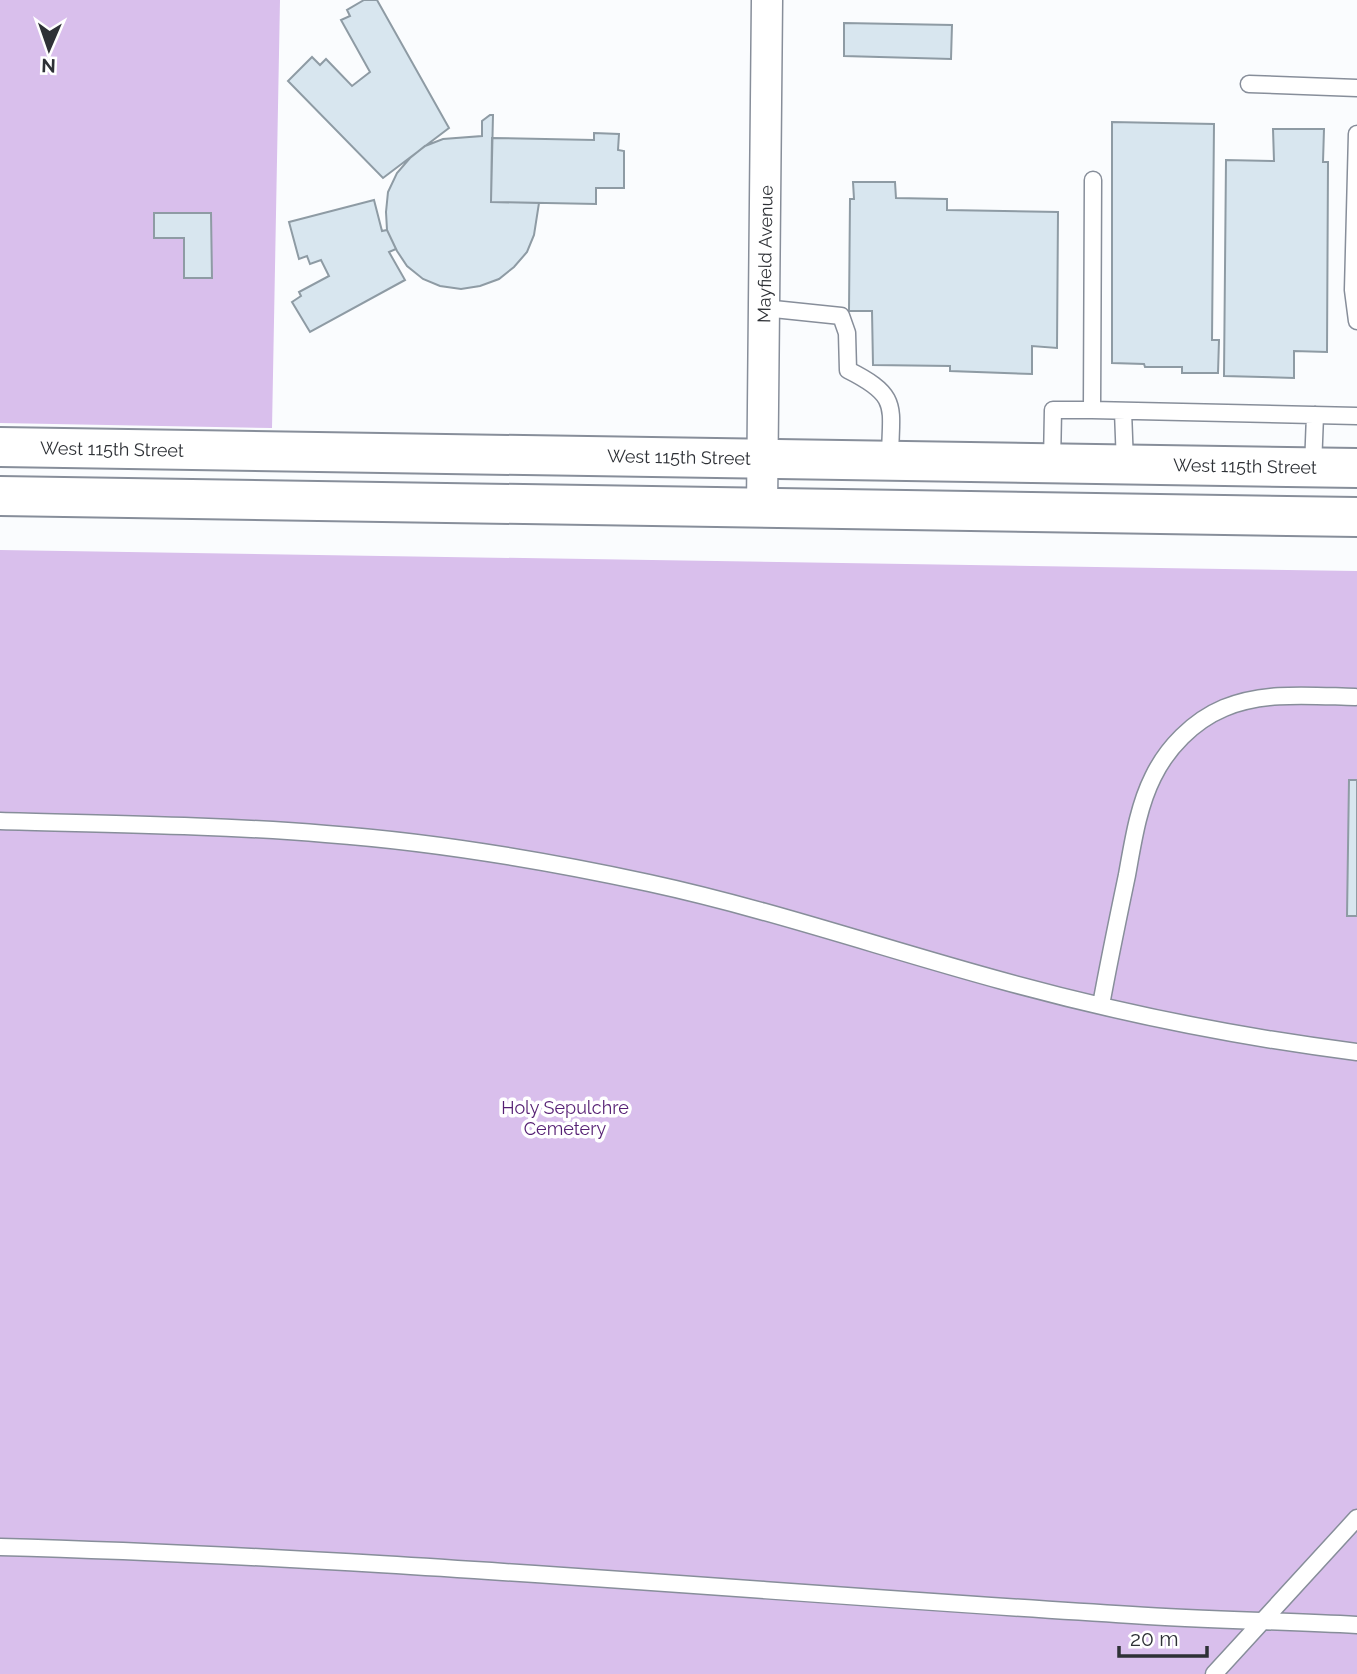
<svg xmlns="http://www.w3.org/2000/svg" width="1357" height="1674" viewBox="0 0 1357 1674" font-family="Raleway,sans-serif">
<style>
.green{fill:#d9bfec}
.building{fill:#d8e6ef;stroke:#8e9ba4;stroke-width:2}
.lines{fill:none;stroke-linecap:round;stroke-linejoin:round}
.lane-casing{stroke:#878e9a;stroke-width:19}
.street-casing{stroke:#878e9a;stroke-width:33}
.secondary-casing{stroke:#878e9a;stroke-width:42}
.lane{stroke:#fff;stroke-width:16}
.street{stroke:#fff;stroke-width:30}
.secondary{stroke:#fff;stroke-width:38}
.labels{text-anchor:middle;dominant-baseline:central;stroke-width:7;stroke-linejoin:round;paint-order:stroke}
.street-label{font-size:18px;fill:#2e3136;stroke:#fff}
.park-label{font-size:18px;fill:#551f73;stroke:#fff}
</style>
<rect width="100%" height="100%" fill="#fafcfe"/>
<path class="green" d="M0,0h280l-8,428 -272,-5z
M0,550l1357,21v1103h-1357z"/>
<path class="building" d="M364,0h13l72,128 -66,50 -95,-97 24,-24 8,8 6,-6 26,27 18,-14 -29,-52 9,-4 -3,-6z
M844,23l108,2 -1,34 -107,-3z
M490,115h3l-2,87 48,1 -5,32 -7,17 -13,15 -15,12 -19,7 -19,3 -21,-3 -17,-7 -16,-13 -10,-15 -10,-21 -1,-18 2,-20 9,-19 13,-15 15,-12 18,-7 39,-3v-15z
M1112,122l102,2 -2,216h7l-1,33h-36v-6h-37l-1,-3 -32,-1z
M1273,129h51l-1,33h5l-1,190 -33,-1v27l-70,-2 2,-216 48,1z
M594,133l25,1 -1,16 6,1v37h-28v16l-105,-2 1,-64 102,2z
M853,182h42l1,16 51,1v11l111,2 -1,136 -25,-2v28l-82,-3v-5l-77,-1 -1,-54h-23l1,-112h4z
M374,200l8,31 5,-1 9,19 -7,3 16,28 -95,52 -18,-30 9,-6 -2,-4 30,-16 -8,-16 -11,4 -3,-8 -8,3 -10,-37z
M154,213h57l1,65h-28v-40h-30z
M1349,780h8v136h-10z"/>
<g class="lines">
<defs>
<path id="lane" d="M1249,84l108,4
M1357,134l-4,156 4,31
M1093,180l-1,230 265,6
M764,308l77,8 6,17 1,37c54,27 42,37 42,91
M1123,411l2,53
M1052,463l1,-53h39
M1313,467l2,-52
M0,821c109,3 218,4 326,13 109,8 216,26 323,49 120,26 236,66 354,98 116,32 235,56 354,71
M1101,1005c8,-44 17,-87 26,-130 6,-33 11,-68 26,-98 14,-29 40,-56 71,-69 41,-17 88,-12 131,-11
M0,1547c378,10 755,45 1132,68 75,5 150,6 225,10
M1214,1674l143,-156"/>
<path id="street" d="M762,508l5,-508"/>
<path id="secondary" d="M0,447l1357,21
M0,496l1357,21"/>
</defs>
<use href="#lane" class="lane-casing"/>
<use href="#street" class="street-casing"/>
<use href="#secondary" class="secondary-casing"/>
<use href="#lane" class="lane"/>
<use href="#street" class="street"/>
<use href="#secondary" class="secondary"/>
</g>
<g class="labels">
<g class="street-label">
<text transform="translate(765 254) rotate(-89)">Mayfield Avenue</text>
<text transform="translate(112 449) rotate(1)">West 115th Street</text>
<text transform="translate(679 457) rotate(1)">West 115th Street</text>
<text transform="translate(1245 466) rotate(1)">West 115th Street</text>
</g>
<g class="park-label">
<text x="565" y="1107">Holy Sepulchre<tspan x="565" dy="21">Cemetery</tspan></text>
</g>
</g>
<g transform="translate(49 49) rotate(182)" stroke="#ffffff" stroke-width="5" paint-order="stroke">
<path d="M0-5L12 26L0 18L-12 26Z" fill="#2e3136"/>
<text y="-10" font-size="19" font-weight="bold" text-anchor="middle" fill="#2e3136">N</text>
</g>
<path d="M1119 1646v10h88v-10" fill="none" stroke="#2e3136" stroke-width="3.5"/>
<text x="1130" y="1646" font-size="21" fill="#2e3136" stroke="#ffffff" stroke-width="5" paint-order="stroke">20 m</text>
</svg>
